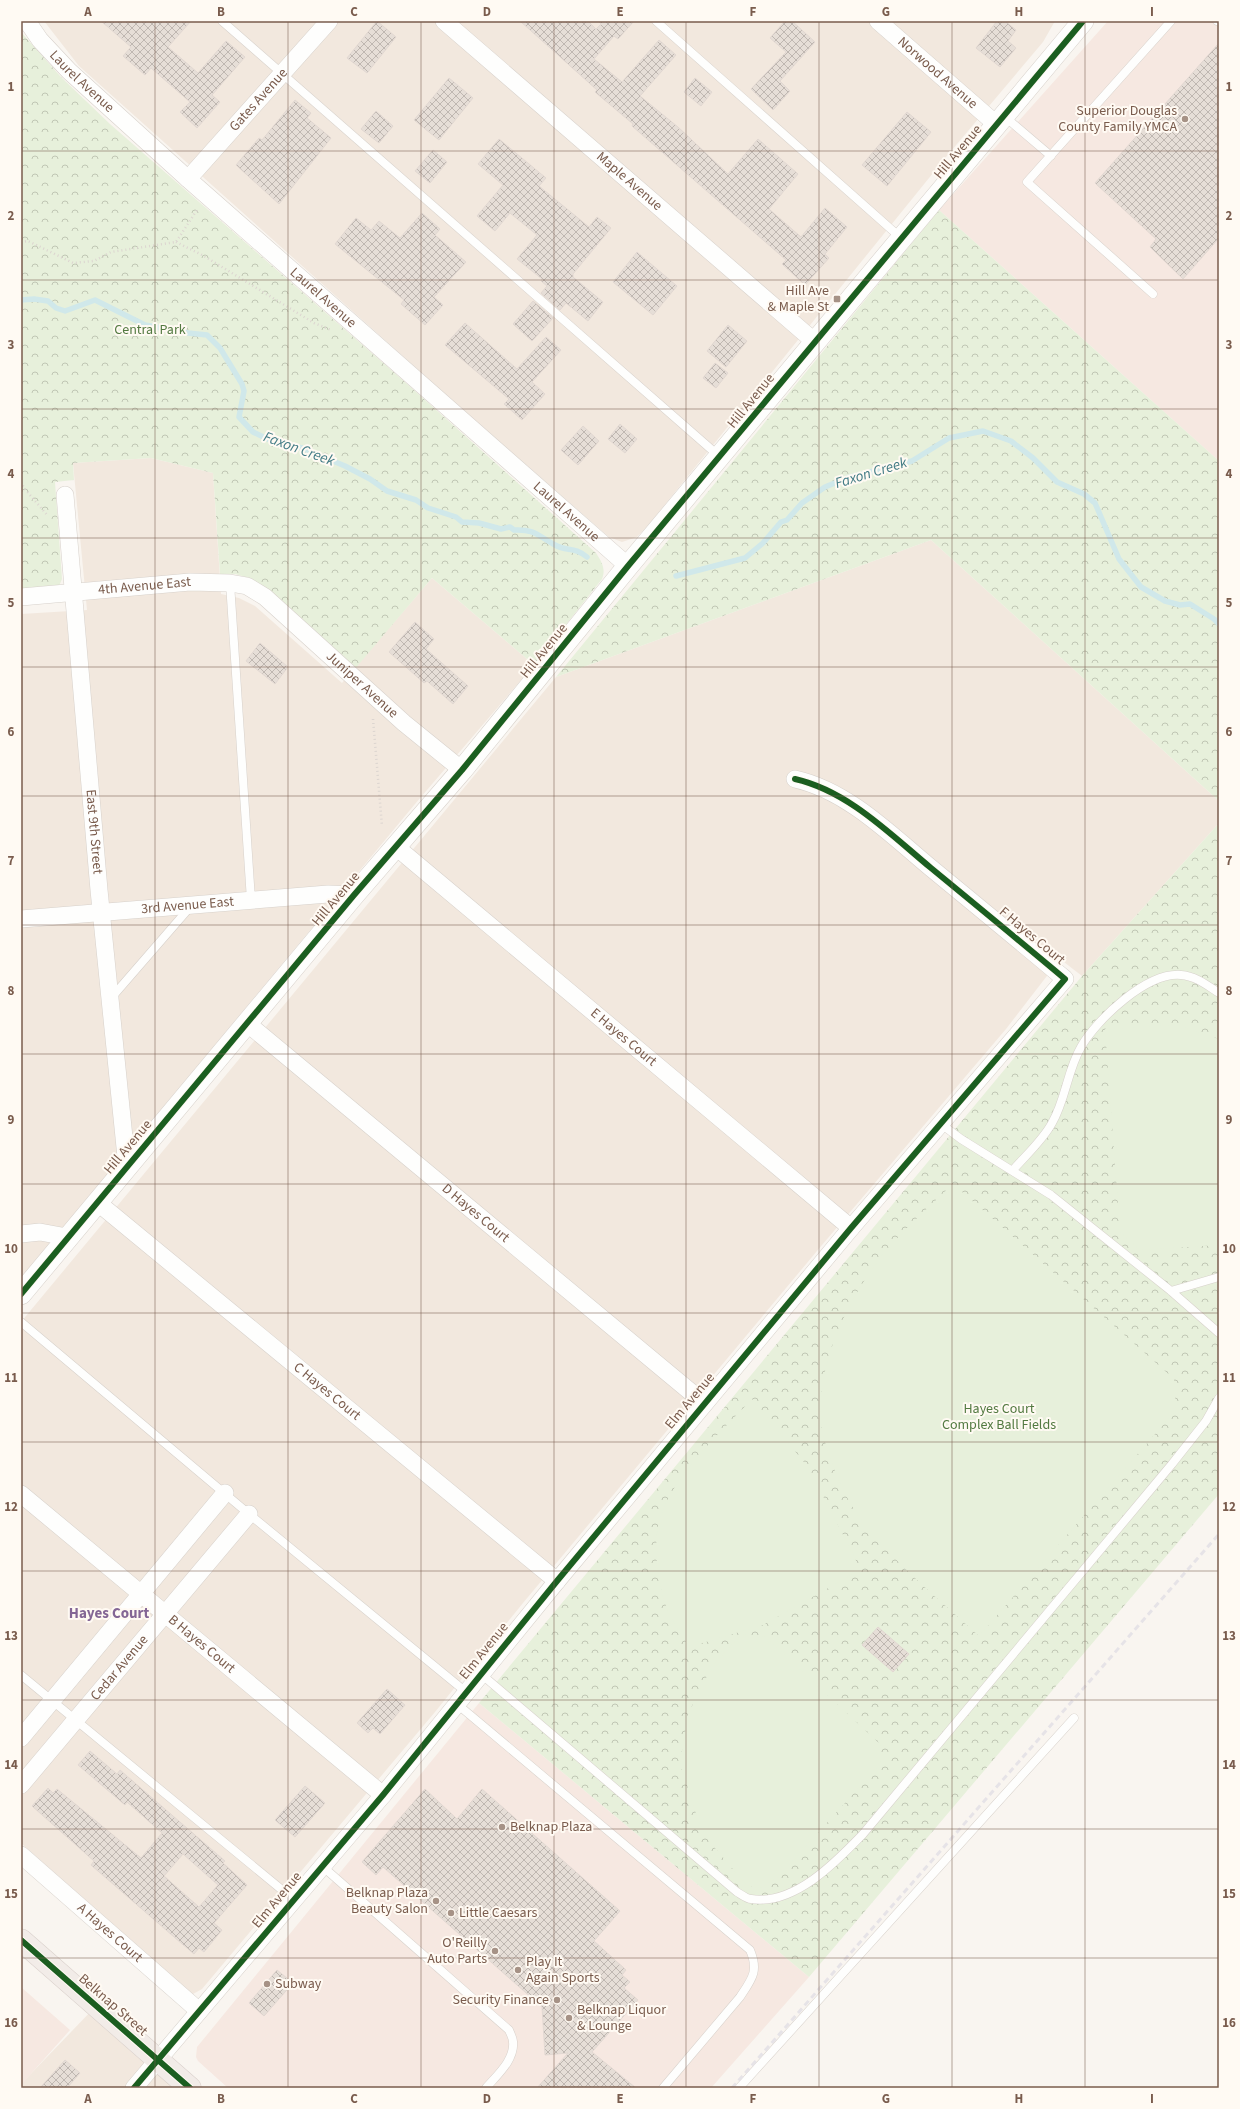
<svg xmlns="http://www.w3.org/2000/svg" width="1240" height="2109" viewBox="0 0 1240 2109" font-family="'Source Sans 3',sans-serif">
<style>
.residential{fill:#f2e8de}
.commercial{fill:#f6e8e1}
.forest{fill:url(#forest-crowns)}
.pitch{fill:#e7f0db}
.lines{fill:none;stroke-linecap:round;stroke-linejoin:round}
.stream{stroke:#d0e8ea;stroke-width:5.5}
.building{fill:url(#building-cross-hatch);stroke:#e2d8d2;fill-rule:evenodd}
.service-casing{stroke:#d7d1cb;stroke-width:9}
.minor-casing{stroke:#d7d1cb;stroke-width:18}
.tertiary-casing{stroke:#d7d1cb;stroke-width:22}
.trunk-casing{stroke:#dad1cc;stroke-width:23}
.path{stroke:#dcd5d0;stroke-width:2.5;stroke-dasharray:1 3;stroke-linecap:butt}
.service{stroke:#fefefd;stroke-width:8}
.minor{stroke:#fefefd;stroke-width:17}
.tertiary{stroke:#fefefd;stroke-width:21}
.trunk{stroke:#f2ece8;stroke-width:22}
.rail{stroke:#e6e3e7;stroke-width:3;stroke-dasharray:6 4;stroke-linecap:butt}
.cycleway-casing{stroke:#fffaf3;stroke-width:8}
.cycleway{stroke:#1b5e20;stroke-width:6}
.grid{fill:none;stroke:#7a5c4d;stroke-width:1;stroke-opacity:0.55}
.poi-dot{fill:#a69286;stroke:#fffaf3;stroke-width:1.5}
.labels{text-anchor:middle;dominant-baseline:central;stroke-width:4;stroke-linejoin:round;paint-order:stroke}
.street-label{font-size:14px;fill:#7a5c4d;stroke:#fffaf3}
.poi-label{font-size:14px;fill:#7a5c4d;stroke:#fffaf3;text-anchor:end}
.park-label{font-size:14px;fill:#537a41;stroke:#fffaf3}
.water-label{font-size:15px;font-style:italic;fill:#437c86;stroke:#fffaf3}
.neighbourhood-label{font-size:15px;font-weight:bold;fill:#846695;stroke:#fffaf3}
.neatline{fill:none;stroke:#7a5c4d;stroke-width:1.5}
.grid-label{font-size:13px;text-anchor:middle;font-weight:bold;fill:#7a5c4d}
</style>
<defs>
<pattern id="forest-crowns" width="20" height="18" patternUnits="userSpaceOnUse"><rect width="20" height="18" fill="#e7f0db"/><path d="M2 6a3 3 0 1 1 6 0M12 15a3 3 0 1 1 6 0" fill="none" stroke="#c0c6b4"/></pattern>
<pattern id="building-cross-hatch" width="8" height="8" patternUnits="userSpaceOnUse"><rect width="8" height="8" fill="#e6ded7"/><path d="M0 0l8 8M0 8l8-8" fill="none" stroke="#bfb7b1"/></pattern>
</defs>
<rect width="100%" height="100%" fill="#f9f5f0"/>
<path class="residential" d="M44,21h1011l-12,21 -97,115 -296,366 -13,14 -15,5 -13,-5 -155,-135 -375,-336z
M151,458l62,15 8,121 18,4 16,8 87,77 90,-105 102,87 -119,139 -394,474v-664l66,-4 -14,-147z
M931,540l288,261v22l-137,153 -22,-17 -54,70 -184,216 -299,358 -88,109 -233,277 -9,5 -5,-1 -167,-150v-521l535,-645z
M96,2006l94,82h-169v-4z"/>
<path class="commercial" d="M1108,21h111v440l-280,-251z
M479,1703l330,274 -98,111h-483l-30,-27 -2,-4 1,-10z
M21,1987l49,43 -49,55z"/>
<path class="forest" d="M21,32l40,45 49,47 296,259 190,170c6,9 10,16 6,26l-68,86 -102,-87 -78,92 -105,-92 -14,-4h-15l-7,-101 -62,-15 -78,5 1,17 -19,2 7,97 -3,7 -38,4z
M939,210l280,251v340l-288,-261 -375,137z
M1219,823v671l-410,483 -330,-274 603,-727z"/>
<path class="pitch" d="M1178,1025l41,14v206l-79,5 -20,-18 -15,-203z
M953,1184l221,195 2,31 -197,226c-40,-37 -84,-72 -117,-115 -10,-13 -18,-29 -25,-45 -7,-18 -15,-38 -16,-57 -3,-56 24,-113 56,-157 22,-29 50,-53 76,-78z
M752,1399l56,68 48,93 -3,14 -90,51 -74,22c-5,-9 -12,-18 -17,-28 -15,-28 -22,-80 -9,-109 16,-40 60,-80 89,-111z
M742,1634l23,3 115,107 1,19 -102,113 -22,14 -13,-8 -35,-41 -10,-18 -19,-60 8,-49 24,-48z"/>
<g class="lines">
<path class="stream" d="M21,300l13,-1 14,2 8,7 9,3 30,-11 50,25 43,8 19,2 13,13 22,36 2,7 -5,26 14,15 21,10 28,6 43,18 25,13 17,12 29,9 12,8 28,9 6,5 17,1 22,6 9,-2 4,3c22,-1 24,6 41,15 12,7 19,1 32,12
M676,576l69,-18 18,-15 18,-21 6,-2 15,-17 23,-16 22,-9 65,-17 37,-23 34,-7 28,10 22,17 24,24 27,12 11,9 24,56 22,28 24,14 15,4 10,-1 24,15 5,5"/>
</g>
<path class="building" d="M101,21h90l-23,26 30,26 28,-32 19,16 -33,38 8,7 -23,26 -17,-16 10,-10 -39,-34 -6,7 -22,-19 8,-9z
M377,21l19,16 -29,36 -20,-15z
M520,21h68l8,8 5,-5 -3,-3h36l-16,18 -4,-3 -20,23 28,23 37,-42 17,15 -36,41 38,31 50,47 30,-35 40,35 -29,35 32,28 24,-29 22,19 -22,27 4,4 -24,27 -23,-21 4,-4 -154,-134 1,-2 -38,-32 2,-2z
M785,21h7l23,21 -35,39 10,10 -17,19 -22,-21 35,-37 -16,-14z
M997,21h8l11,9 -8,11 8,7 -16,19 -24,-19z
M1219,43v195l-36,41 -33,-32 6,-8 -61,-56z
M449,78l24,20 -34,42 -25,-20z
M695,78l17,14 -11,14 -17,-14z
M295,100l16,13 -4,5 24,20 -52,66 -43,-39 23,-27 3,2z
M376,111l17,15 -14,17 -18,-14z
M907,112l24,20 -44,54 -25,-21z
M499,139l47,39 -7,8 50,41 8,-10 14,11 -38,46v3l30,25 -15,19 -22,-18 -6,7 -19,-17 6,-7 -6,-5 1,-2 -25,-20 20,-24 -27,-22 -15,18 -18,-15 26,-31 -25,-21z
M433,150l14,12 -17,21 -15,-12z
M422,213l18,16 -5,6 31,27 -32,35 9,8 -18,20 -24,-21 3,-4 -69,-56 21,-26 15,12 8,-9 21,17z
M637,252l40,34 -24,29 -40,-33z
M533,301l20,17 -21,23 -19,-17z
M465,323l52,46 29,-32 15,13 -29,32 13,12 -23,26 -18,-16 5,-5 -64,-54z
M728,325l19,16 -21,26 -19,-16z
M715,363l13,10 -12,15 -13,-10z
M620,424l17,15 -12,14 -17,-14z
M583,426l16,15 -21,24 -17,-15z
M415,622l19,17 -8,10 42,37 -15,18 -26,-23 -3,2 -35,-31z
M260,643l28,24 -13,17 -29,-23z
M878,1627l31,27 -16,18 -31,-27z
M387,1689l18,16 -25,29 -7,-6 -5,5 -11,-10z
M90,1751l27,23 3,-4 105,91 -2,2 24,22 -33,38 8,7 -18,22 -5,-4 -5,6 -13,-11 -90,-78 3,-4 -62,-55 16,-18 5,5 4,-4 84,69 21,-25 -35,-31 -2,3 -47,-40zM183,1854l35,31 -19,22 -35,-31z
M305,1786l20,17 -30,34 -20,-17z
M425,1789l32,30 25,-30 138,122 -26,30 32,29 -4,5 8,7 -6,6 14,12 -46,52 44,36h-99l31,-35 -23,2 -3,-48 -159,-140 -7,8 -14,-13z
M277,1970l16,13 -29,33 -15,-13z
M65,2060l15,13 -13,15h-27z"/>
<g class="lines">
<defs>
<path id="service" d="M222,21l498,436
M656,21l245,217
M1217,21l2,1
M1004,116l47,40
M1153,294l-126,-112 144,-161
M230,583l21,317
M112,997l79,-91
M941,1124l20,15 90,56 120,96 48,42
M1013,1170c13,-15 30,-30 39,-47 14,-24 15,-52 29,-76 16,-28 66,-75 100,-72 15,1 27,11 38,18
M1171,1291l48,-14
M21,1322l228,192 217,178
M481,1674l256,218c5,3 10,7 14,7 43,7 85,-37 112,-65l309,-370 34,-43 13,-23
M21,1675l272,224
M457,1704l293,246c9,21 2,29 -10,47l-77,91
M322,1866l187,164c1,3 4,8 4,12 2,18 -17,34 -27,46
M739,2088l335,-370"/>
<g id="minor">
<path id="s1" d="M27,21l13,19 29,31 119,108 440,387"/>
<path id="s2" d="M444,21l371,321"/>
<path id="s3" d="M878,21l118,103"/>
<path id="s4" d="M188,179l141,-158"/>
<path id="s5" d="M65,495l34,395 28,277"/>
<path id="s6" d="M21,597l169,-15 40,1 17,3 18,11 139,126 58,47"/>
<path id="s7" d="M395,846l456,382"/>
<path id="s8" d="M21,919l307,-25 26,1"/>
<path id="s9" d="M248,1024l456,379"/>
<path id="s10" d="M97,1202l460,379"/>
<path d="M21,1234l19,-2 27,5"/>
<path id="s11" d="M21,1494l362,301"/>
<path d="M21,1738l204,-245"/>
<path id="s12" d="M21,1785l228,-271"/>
<path id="s13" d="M21,1855l178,156"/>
<path d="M134,2088l249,-293 174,-214 294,-353 214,-249c-44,-37 -89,-74 -134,-111 -41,-34 -83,-77 -136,-89"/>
</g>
<path id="tertiary" d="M21,1294l333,-399 108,-125 166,-204 455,-545"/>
<path id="trunk" d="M21,1940l169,148"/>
</defs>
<use href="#service" class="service-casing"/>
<use href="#minor" class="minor-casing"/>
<use href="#tertiary" class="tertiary-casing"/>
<use href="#trunk" class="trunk-casing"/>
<path class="path" d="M21,242l7,-1 45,22 21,-2 17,-9 65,-10 21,-32
M176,242l28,14 110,67 17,7
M21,482l3,6 24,28
M373,719l9,107"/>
<use href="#service" class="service"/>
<use href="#minor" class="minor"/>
<use href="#tertiary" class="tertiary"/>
<use href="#trunk" class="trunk"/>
<path class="rail" d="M732,2088l487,-554"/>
<defs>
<path id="cycleway" d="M21,1294l333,-399 108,-125 166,-204 455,-545
M21,1940l169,148
M134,2088l249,-293 174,-214 294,-353 214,-249c-44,-37 -89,-74 -134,-111 -41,-34 -83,-77 -136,-89"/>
</defs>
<use href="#cycleway" class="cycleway-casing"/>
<use href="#cycleway" class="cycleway"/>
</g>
<path class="grid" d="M155,21v2067M288,21v2067M421,21v2067M554,21v2067M686,21v2067M819,21v2067M952,21v2067M1085,21v2067M21,151h1198M21,280h1198M21,409h1198M21,538h1198M21,667h1198M21,796h1198M21,925h1198M21,1054h1198M21,1184h1198M21,1313h1198M21,1442h1198M21,1571h1198M21,1700h1198M21,1829h1198M21,1958h1198"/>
<g class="poi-dot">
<circle cx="1185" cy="119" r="4"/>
<rect x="833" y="295" width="8" height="8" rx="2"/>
<circle cx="502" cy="1827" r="4"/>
<circle cx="436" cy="1901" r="4"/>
<circle cx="451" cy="1913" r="4"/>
<circle cx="495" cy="1951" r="4"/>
<circle cx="518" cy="1970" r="4"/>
<circle cx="267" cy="1984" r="4"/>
<circle cx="557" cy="2000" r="4"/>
<circle cx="569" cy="2018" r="4"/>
</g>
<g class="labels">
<g class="street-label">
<text stroke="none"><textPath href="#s3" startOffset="79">Norwood Avenue</textPath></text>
<text stroke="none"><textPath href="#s1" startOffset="82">Laurel Avenue</textPath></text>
<text stroke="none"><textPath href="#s4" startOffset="106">Gates Avenue</textPath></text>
<text transform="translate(958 152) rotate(-50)">Hill Avenue</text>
<text stroke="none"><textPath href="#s2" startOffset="245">Maple Avenue</textPath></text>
<text stroke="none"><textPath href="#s1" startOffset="406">Laurel Avenue</textPath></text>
<text transform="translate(751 401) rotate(-51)">Hill Avenue</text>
<text stroke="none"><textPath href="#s1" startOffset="730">Laurel Avenue</textPath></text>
<text stroke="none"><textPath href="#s6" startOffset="124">4th Avenue East</textPath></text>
<text transform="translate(544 651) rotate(-51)">Hill Avenue</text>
<text stroke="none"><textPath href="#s6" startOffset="379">Juniper Avenue</textPath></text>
<text stroke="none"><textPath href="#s5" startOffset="338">East 9th Street</textPath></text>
<text transform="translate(336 899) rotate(-50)">Hill Avenue</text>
<text stroke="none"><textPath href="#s8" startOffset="167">3rd Avenue East</textPath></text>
<text transform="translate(1032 936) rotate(40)">F Hayes Court</text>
<text stroke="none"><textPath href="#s7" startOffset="298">E Hayes Court</textPath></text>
<text transform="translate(128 1147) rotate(-50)">Hill Avenue</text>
<text stroke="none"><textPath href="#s9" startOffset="296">D Hayes Court</textPath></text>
<text stroke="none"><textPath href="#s10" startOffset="298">C Hayes Court</textPath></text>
<text transform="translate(690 1401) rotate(-50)">Elm Avenue</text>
<text stroke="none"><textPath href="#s11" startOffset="235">B Hayes Court</textPath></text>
<text transform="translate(484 1651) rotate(-51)">Elm Avenue</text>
<text stroke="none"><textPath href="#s12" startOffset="153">Cedar Avenue</textPath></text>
<text transform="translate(277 1900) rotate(-50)">Elm Avenue</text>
<text stroke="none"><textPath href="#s13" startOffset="118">A Hayes Court</textPath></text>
<text transform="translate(113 2005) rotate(41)">Belknap Street</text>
</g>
<g class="poi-label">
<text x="1177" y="111">Superior Douglas<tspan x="1177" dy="16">County Family YMCA</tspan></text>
<text x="829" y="291">Hill Ave<tspan x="829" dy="16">&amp; Maple St</tspan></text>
<text x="510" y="1827" text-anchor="start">Belknap Plaza</text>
<text x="428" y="1893">Belknap Plaza<tspan x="428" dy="16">Beauty Salon</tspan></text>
<text x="459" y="1913" text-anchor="start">Little Caesars</text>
<text x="487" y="1943">O'Reilly<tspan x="487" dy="16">Auto Parts</tspan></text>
<text x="526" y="1962" text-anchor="start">Play It<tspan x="526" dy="16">Again Sports</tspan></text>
<text x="275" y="1984" text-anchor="start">Subway</text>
<text x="549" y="2000">Security Finance</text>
<text x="577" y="2010" text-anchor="start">Belknap Liquor<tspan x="577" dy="16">&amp; Lounge</tspan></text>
</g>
<g class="park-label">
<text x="150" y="330">Central Park</text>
<text x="999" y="1409">Hayes Court<tspan x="999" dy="16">Complex Ball Fields</tspan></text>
</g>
<g class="water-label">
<text transform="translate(299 449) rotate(20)">Faxon Creek</text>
<text transform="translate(871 473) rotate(-17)">Faxon Creek</text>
</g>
<g class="neighbourhood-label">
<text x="109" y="1613">Hayes Court</text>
</g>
</g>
<rect width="1240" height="2109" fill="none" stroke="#fffaf3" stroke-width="44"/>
<rect x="22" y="22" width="1196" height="2065" class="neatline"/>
<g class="grid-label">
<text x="88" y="16">A</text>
<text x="221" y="16">B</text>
<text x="354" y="16">C</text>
<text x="487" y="16">D</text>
<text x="620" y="16">E</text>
<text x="753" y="16">F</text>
<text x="886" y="16">G</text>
<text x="1019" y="16">H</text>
<text x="1152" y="16">I</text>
<text x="11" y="91">1</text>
<text x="1229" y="91">1</text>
<text x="11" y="220">2</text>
<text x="1229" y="220">2</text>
<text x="11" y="349">3</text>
<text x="1229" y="349">3</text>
<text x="11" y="478">4</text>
<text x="1229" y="478">4</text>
<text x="11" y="607">5</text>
<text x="1229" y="607">5</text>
<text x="11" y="736">6</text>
<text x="1229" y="736">6</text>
<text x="11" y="865">7</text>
<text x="1229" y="865">7</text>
<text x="11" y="995">8</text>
<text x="1229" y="995">8</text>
<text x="11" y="1124">9</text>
<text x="1229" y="1124">9</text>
<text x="11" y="1253">10</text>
<text x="1229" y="1253">10</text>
<text x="11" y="1382">11</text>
<text x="1229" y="1382">11</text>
<text x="11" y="1511">12</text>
<text x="1229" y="1511">12</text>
<text x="11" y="1640">13</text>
<text x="1229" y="1640">13</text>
<text x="11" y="1769">14</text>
<text x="1229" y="1769">14</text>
<text x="11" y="1898">15</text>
<text x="1229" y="1898">15</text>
<text x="11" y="2027">16</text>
<text x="1229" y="2027">16</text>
<text x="88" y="2103">A</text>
<text x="221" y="2103">B</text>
<text x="354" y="2103">C</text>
<text x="487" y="2103">D</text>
<text x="620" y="2103">E</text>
<text x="753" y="2103">F</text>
<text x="886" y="2103">G</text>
<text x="1019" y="2103">H</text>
<text x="1152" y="2103">I</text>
</g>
</svg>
